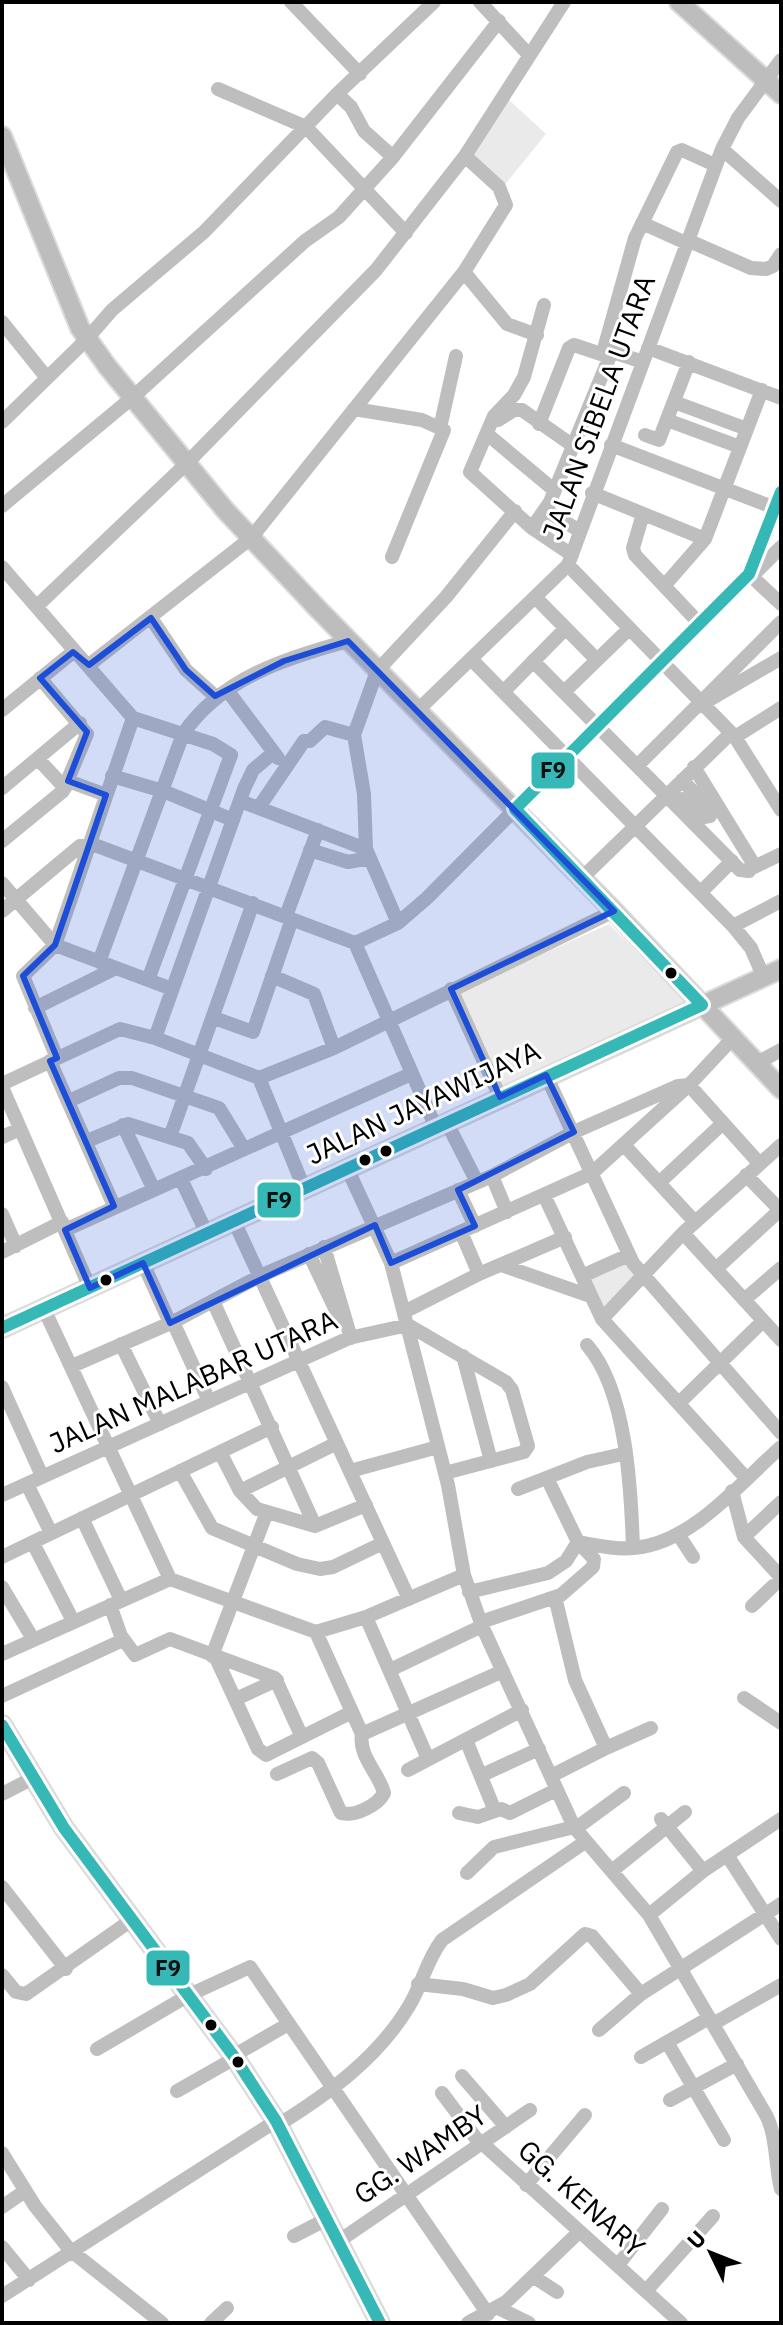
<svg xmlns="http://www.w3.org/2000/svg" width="783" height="2325" viewBox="0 0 783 2325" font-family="'IBM Plex Sans',sans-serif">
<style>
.green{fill:#eaeaea}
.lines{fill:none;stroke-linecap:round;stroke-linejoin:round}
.major-casing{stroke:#dbdbdb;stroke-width:22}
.minor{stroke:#bebebe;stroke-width:14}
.major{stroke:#bdbdbd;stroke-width:18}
.bus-1-casing{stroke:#fff;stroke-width:18}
.bus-1{stroke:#35b8b6;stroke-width:12}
.marked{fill:#1d4ed8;fill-opacity:0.2;stroke:#1d4ed8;stroke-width:6;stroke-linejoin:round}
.bus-dot{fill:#000;stroke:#fff;stroke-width:3}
.labels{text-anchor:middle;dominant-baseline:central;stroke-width:6;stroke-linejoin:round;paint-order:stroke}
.street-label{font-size:28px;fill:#000;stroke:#fff}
.line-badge{stroke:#fff;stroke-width:3}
.pale-badge-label{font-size:22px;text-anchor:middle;font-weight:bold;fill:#111}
</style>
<rect width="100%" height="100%" fill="#fff"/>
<path class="green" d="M507,98l39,36 -43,53 -36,-32z
M609,924l81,81 -187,86 -47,-98z
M628,1259l11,16 -37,40 -16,-38z"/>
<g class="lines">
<defs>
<path id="major" d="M679,2l102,92
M2,136l78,192 27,38 118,144 93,99 296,302 167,178
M2,1328l779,-359
M2,1725l62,103 171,230 41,63 104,202"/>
</defs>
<use href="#major" class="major-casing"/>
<path class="minor" d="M291,2l69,72
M480,2l49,53
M218,89l88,38 100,106
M337,94l14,13 13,24 29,26
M722,149l59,52
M642,223l44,20
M687,240l64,28 15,1 7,-3 8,-12
M464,272l43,52 30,11
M544,305l-20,72 -10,18 -20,21 -24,56 62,56 40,27
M2,322l45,56
M648,348l133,50
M643,362l-39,-13 31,-111 42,-86 5,-2 33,15
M674,402l73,27
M354,409l68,11 22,10 -52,127
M498,420l16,-10h8l50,35
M667,420l73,27
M2,422l84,-82 26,-30 92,-78 133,-138 97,-92
M539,424l30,-76 5,-3 36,12
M440,428l16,-72
M487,434l67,56
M645,435l14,5 30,-78
M611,445l164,63
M592,493l113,46
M2,506l131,-109 172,-156 34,-24 54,-60 106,-136
M545,510l35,21
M643,514l-10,34 2,7 64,68
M532,528l18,-26 60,-146
M568,565l167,172 46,73
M2,567l131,151 -78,227 -32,31 34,82
M749,574l32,30
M752,576l29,-29
M664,586l41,-47 57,-149
M535,597l62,63
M37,606l150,-143 189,-193 89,-114 99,-154
M151,618l35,52 29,26
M472,660l261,266 18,22 13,30
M533,661l207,209 9,1 4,-7 -2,-4 -57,-93
M89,665l162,-127 213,-266 42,-67 -7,-18 -34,-31
M227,690l51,68
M504,691l61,-62
M564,692l65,-63
M704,703l77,-45
M2,710l71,-58
M418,710l150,-145 154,-416 16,-31 43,-58
M133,718l80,26 18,11 -83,225
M735,737l46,-29
M38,759l27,29
M637,766l144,-144
M112,776l51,15 70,29
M68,781l38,14
M2,788l78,-65
M682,799l22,18 6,-1 -7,-14 -21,-22
M240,801l126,48 32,74
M259,807l45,-66h6l15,-14 29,8
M2,841l61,-50 24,-57 -47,-56
M366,849l-2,-55 -10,-59 23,-64 69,-74 69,-86
M310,850l38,12 22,-4
M752,868l29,-14
M582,878l149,-145
M2,883l53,62 117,44
M701,892l31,-31
M2,911l78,-65 12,-2 263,99
M286,916l32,-86
M733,926l48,-25
M355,943l43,-20 29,-25 322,-324 32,-82
M355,943l81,185
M99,962l84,-228c38,-56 103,-76 165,-93
M272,976l42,18 20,54
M451,989l49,108
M35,1008l81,-40
M214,1018l39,14 39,-113
M155,1038l89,-249 9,-19 20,-17
M50,1061l64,145
M757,1063l24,-13
M546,1075l87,188 148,170
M259,1078l75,-30 280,-137
M259,1078l45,110
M2,1084l118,-55 35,9 104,40
M2,1087l88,201
M69,1101l50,-23h13l87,30 25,41
M447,1123l30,59
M123,1125l31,65
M2,1137l18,-8
M170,1137l83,-234
M87,1141l41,-17 60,19 18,26
M624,1145l71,77
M347,1168l44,95 57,222 16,90 18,51 92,201 75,88 117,200c11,21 9,50 15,74
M746,1175l35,36
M492,1176l15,36
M181,1179l26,55
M661,1181l62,-58
M458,1190l17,36
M544,1195l58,124 144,159
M2,1214l14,32
M234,1221l175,378
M65,1230l346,-156
M461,1232l18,42
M683,1233l98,107
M324,1247l27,91
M2,1252l60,-30
M309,1254l33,69
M143,1263l27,60
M391,1263l201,-90 97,-88 44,-47
M501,1265l89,31
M717,1268l63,-58
M582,1276l47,-21
M744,1300l37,-32
M213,1301l102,225
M44,1309l126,270
M404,1312l75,-38 86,-37
M602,1319l81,-86 98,-88
M173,1322l36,79
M121,1344l39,80
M587,1345c40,46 44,144 46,203
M463,1356l28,105
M72,1366l101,-44 87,-46 232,-100 82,-44 104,-46 11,-1 70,78
M2,1387l40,89
M679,1403l84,-82
M220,1452l20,39 17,18 58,17 51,-21
M180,1471l32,57 85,36 23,5 13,-2 50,-24
M350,1471l88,-24
M27,1484l24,49
M518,1489l69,-27 36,-8
M240,1491l97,-48
M732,1491l12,46 35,38
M2,1495l347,-157 59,-13 98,57 6,8 16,56 -4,6 -79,21
M82,1518l39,82
M678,1534l15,23
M744,1537l37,-35
M33,1543l40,78
M2,1557l270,-130
M2,1587l31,52
M469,1592l79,-19 18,-12 12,-19c17,3 38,8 56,6 58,-5 105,-64 147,-101
M110,1605l11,31 14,19 35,-16 105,39 26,57
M752,1606l21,-20
M366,1617l62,142
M481,1622l80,-27 32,-28 1,-8 -16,-17 -31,-64
M316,1632l46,102 141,-63
M2,1654l168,-75 146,53 50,-15 98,-42
M212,1656l55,-144
M216,1658l42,91 8,6 86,-43
M390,1670l92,-44
M2,1696l121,-56
M744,1698l37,25
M236,1699l41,-19
M466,1740l29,71
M606,1748l45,-20
M408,1770l114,-60
M277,1774l35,-16 6,5 23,50c14,4 37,-8 43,-20 -5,-20 -26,-37 -22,-59
M482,1775l57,-26
M551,1776l55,-28 -31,-68 -20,-83
M2,1794l31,-16
M459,1813l19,4 23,-8 9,4 46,-23
M661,1819l42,52
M575,1829l49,-36
M727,1855l54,84
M613,1870l72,-58
M467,1873l27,-26 80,-20
M2,1887l64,82
M649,1915l54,-44 78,-52
M2,1975l14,17 10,2 107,-75
M418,1984l45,5 30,9 13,-3 24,-11 55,-50 7,2 49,58
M713,2024l68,-39
M599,2030l42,-36 140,-90
M667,2042l57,98
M97,2049l92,-54 61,-28 238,347
M233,2056l52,-30
M641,2057l68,-39
M462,2076l44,51
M177,2091l58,-33
M442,2093l39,52
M670,2100l67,-36
M278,2125c50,-31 100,-67 131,-119 13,-21 17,-45 33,-66l143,-98
M483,2144l198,179
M2,2153l33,53 35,44 92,73
M526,2185l59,-70
M2,2207l23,-16
M294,2236l33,-17
M339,2241l191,-131
M2,2247l27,33
M618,2265l44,-56
M534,2277l23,15
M646,2291l67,-75
M2,2296l274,-175
M498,2308l31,15
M211,2323l16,-15
M468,2323l38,-21 73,-70"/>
<use href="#major" class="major"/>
<defs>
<path id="bus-1" d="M2,1328l700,-323 -187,-196 234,-235 32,-82
M2,1725l62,103 171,230 41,63 104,202"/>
</defs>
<use href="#bus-1" class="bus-1-casing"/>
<use href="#bus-1" class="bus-1"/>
</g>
<path class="marked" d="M151,618l35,52 29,26 69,-35 64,-20 266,270 -163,78 49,108 46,-22 28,57 -116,58 17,36 -84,37 -16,-38 -205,98 -27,-60 -53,25 -25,-58 49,-24 -64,-145 7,-3 -34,-82 32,-31 51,-150 -38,-14 19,-49 -47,-54 33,-26 16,13z"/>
<g class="bus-dot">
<circle cx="671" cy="973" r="7"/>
<circle cx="386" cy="1151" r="7"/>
<circle cx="365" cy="1160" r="7"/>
<circle cx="106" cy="1280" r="7"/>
<circle cx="211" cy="2025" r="7"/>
<circle cx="238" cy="2062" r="7"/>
</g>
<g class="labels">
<g class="street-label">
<text transform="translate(598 407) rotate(-70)">JALAN SIBELA UTARA</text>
<text transform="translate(423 1102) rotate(-25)">JALAN JAYAWIJAYA</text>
<text transform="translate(193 1381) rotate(-24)">JALAN MALABAR UTARA</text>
<text transform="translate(420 2154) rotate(-34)">GG. WAMBY</text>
<text transform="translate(582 2198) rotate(42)">GG. KENARY</text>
</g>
</g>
<g class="line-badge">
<rect x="530" y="751" width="46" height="39" rx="8" fill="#35b8b6"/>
<rect x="256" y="1181" width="46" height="38" rx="8" fill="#35b8b6"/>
<rect x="145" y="1949" width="46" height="38" rx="8" fill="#35b8b6"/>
</g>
<g class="pale-badge-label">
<text x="553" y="778">F9</text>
<text x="279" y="1208">F9</text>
<text x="168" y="1976">F9</text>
</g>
<rect width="783" height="2325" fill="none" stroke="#000000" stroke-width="8"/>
<g transform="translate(711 2253) rotate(313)" stroke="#ffffff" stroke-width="6" paint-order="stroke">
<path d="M0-6L14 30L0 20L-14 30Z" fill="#000000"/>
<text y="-12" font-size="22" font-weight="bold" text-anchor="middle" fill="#000000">U</text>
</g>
</svg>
